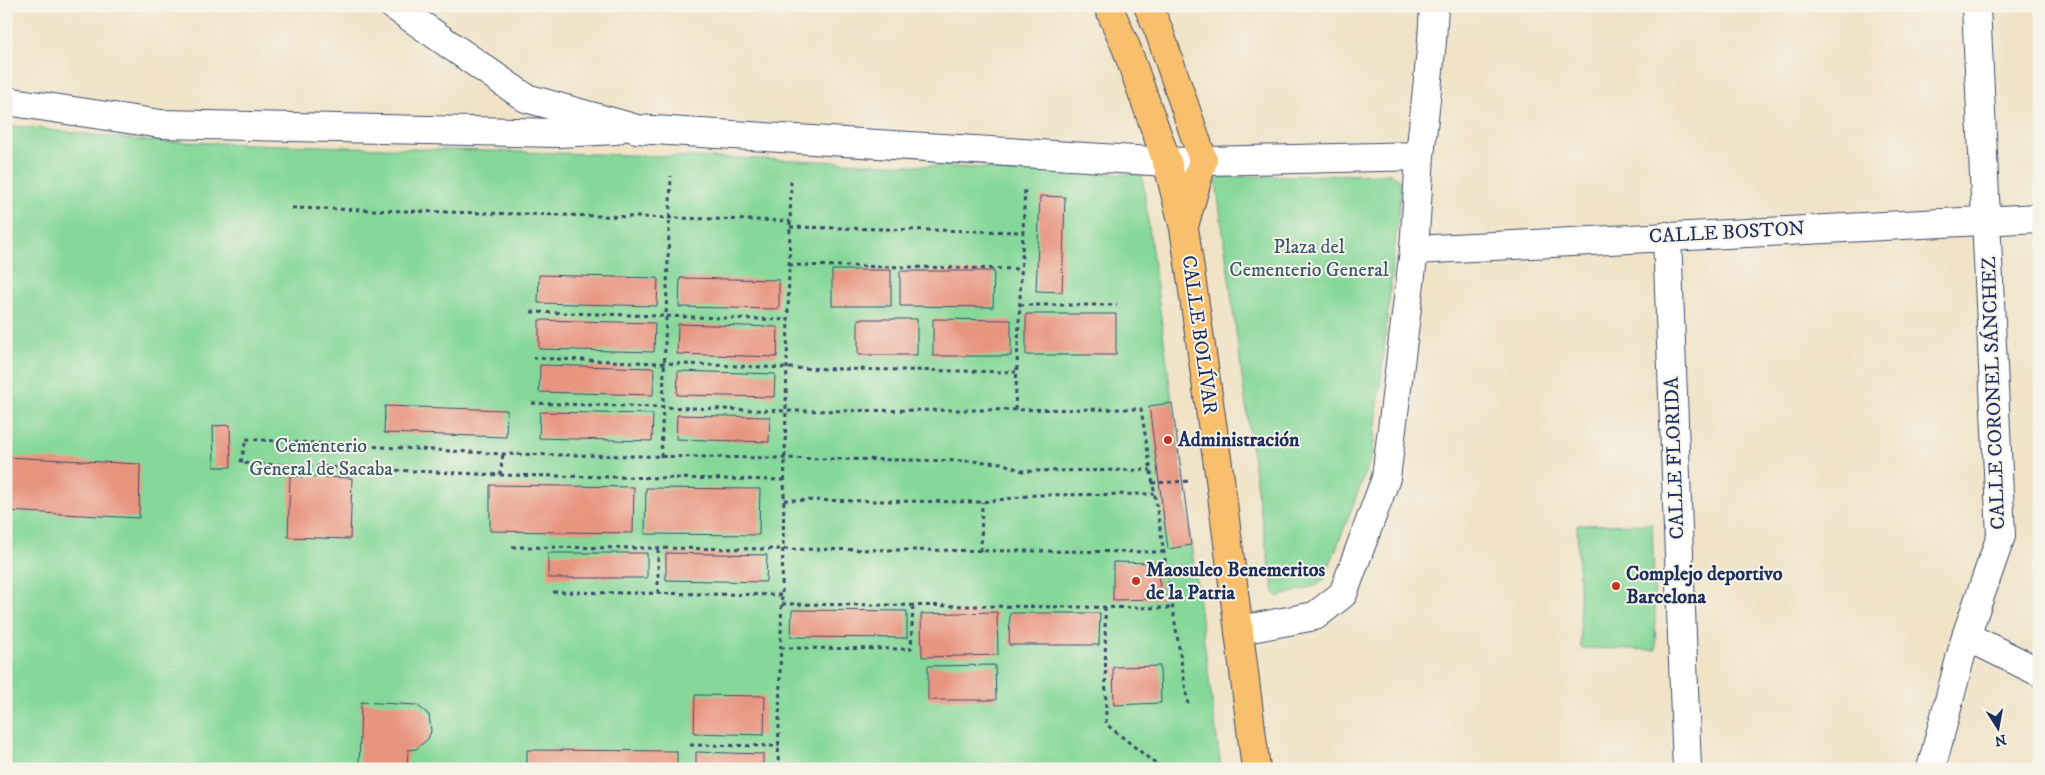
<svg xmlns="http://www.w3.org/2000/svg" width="2045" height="775" viewBox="0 0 2045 775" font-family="'IM FELL DW Pica',serif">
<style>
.green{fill:#85d899;stroke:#50847c}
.building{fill:#e89580}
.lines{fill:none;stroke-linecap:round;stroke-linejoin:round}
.minor-casing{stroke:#3b4a6e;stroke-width:30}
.major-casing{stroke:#3b4a6e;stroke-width:30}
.path{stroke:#3b4a6e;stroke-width:3;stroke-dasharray:4 4;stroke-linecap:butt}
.minor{stroke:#fff;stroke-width:28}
.major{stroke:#f8bf6c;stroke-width:28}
.poi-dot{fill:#c8321e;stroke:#f7f3e8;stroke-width:2}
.labels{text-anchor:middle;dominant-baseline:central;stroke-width:4;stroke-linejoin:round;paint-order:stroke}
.street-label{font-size:20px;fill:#1b2f5e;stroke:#f7f3e8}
.park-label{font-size:20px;fill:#36596d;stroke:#f7f3e8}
.poi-label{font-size:20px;font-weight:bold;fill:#1b2f5e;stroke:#f7f3e8;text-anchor:start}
</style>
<rect width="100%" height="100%" fill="#f7f3e8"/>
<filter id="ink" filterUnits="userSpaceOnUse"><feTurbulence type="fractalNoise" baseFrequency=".02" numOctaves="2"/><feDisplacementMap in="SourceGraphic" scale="10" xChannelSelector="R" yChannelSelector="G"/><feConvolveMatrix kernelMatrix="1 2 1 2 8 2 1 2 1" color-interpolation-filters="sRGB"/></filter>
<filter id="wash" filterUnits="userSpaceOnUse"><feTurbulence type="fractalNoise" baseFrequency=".0096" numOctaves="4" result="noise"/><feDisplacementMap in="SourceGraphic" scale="20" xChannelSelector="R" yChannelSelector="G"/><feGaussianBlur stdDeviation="1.12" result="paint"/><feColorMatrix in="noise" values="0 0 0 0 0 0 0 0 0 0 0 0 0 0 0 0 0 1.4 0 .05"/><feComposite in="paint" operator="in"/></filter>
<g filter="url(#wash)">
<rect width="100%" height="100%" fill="#f0e3c6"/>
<path class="green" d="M6,125l142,16 647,19 347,15 79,594h-1215z
M1391,174l7,4 3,8 -28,267 -49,127 -7,5 -39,12 -4,-5 -16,-95 -42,-316 4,-4z
M1652,524l4,126 -75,-2 -4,-123z"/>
<g id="blocks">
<path class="building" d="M1040,196l25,1 -3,95 -26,-1z
M832,270h59v36h-59z
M900,271h94l-1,36 -93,-1z
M539,275l119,3 -1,28 -119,-3z
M680,278l99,2v29l-100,-2z
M1026,314h90v41h-90z
M858,319h59v36h-59z
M933,319l78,1v36h-78z
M539,320l116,3 -1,29 -115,-3z
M678,324l100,3 -1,30 -100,-3z
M540,365l114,3 -1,27 -114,-3z
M678,371l97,3 -1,23 -97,-2z
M1172,403l19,142 -23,4 -19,-143z
M385,406l122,4 -1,27 -122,-4z
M540,412l113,2 -1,27 -113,-3z
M677,415l93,2 -1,25 -93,-3z
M230,425l1,42h-17l-1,-41z
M6,457l134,7 -1,54 -133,-7z
M290,476l62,2 -2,61 -62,-2z
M490,485l144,2 -1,46 -143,-2z
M646,488l114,1 -1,46 -114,-1z
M548,553h99v25h-99z
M666,553l101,2 -1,27 -100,-2z
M1113,562l43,1 6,36 -49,1z
M792,610l115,1v27l-116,-1z
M997,612l1,43 -76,2 -1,-43z
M1010,613h90l-1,32h-90z
M995,665l1,35h-68v-34z
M1160,666l1,37 -47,2 -1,-38z
M695,695l70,1 -1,39 -70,-2z
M361,702l56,3 12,10 2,16 -3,8 -12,10 -8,1 -1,16h-6v3h-42z
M527,750l150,1v18h-150z
M696,752l67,2v15h-67z"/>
</g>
</g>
<g filter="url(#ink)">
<use href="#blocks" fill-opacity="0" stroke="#3b4a6e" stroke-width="1"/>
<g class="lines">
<defs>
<path id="minor" d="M394,6l132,92 111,31 530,33 253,-6
M6,101l155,23 397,9 58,-3
M1667,236l20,533
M1414,250l625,-32
M1240,630l75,-14 28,-22 43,-116 28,-228 6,-94 12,-115 2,-35
M1966,636l73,36
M1931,769l35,-133 35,-100 -25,-530"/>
<path id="major" d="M1108,6l18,41 41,115 17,66 36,251 36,290
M1148,6l11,25 44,129 -19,66"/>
</defs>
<use href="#minor" class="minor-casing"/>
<use href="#major" class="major-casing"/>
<path class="path" d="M292,208l498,13
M790,227l233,5
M789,265l232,4
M1020,305h97
M531,312l257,8
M533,358l254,10 229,4
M532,403l254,8 355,-2 47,295
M1015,410l10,-223
M661,457l10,-281
M500,475l3,-21
M784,480l-284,-5 -259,-12 5,-24 257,15 468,7 30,2 22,8 128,-1
M1152,483l40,-2
M784,500l198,2 54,-7 118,-1
M512,547l651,5
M981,551l1,-49
M553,592l229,3
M658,593v-44
M782,604l391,4
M1105,607l1,117 56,45
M781,648l130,1 2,-44
M690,745l89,1
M778,769l13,-588"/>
<use href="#minor" class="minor"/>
<use href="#major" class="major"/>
</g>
</g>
<g class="poi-dot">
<circle cx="1168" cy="440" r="5"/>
<circle cx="1136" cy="581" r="5"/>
<circle cx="1616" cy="586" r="5"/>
</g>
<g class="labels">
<g class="street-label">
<text transform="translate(1727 233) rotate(-3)">CALLE BOSTON</text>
<text transform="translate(1199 335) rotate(82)">CALLE BOLÍVAR</text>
<text transform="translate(1994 393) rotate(-92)">CALLE CORONEL SÁNCHEZ</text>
<text transform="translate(1675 458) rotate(-92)">CALLE FLORIDA</text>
</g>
<g class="park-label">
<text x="1309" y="247">Plaza del<tspan x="1309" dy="23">Cementerio General</tspan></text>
<text x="321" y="446">Cementerio<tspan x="321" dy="23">General de Sacaba</tspan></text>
</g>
<g class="poi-label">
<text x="1178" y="440">Administración</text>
<text x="1146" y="570">Maosuleo Benemeritos<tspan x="1146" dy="23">de la Patria</tspan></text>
<text x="1626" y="574">Complejo deportivo<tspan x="1626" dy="23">Barcelona</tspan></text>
</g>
</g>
<rect width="2045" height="775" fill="none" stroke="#f7f3e8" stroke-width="25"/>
<g transform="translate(1998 728) rotate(169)" stroke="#f7f3e8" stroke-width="4" paint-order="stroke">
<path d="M0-4L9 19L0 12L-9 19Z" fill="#1b2f5e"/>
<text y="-8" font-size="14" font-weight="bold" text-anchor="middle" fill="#1b2f5e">N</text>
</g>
</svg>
